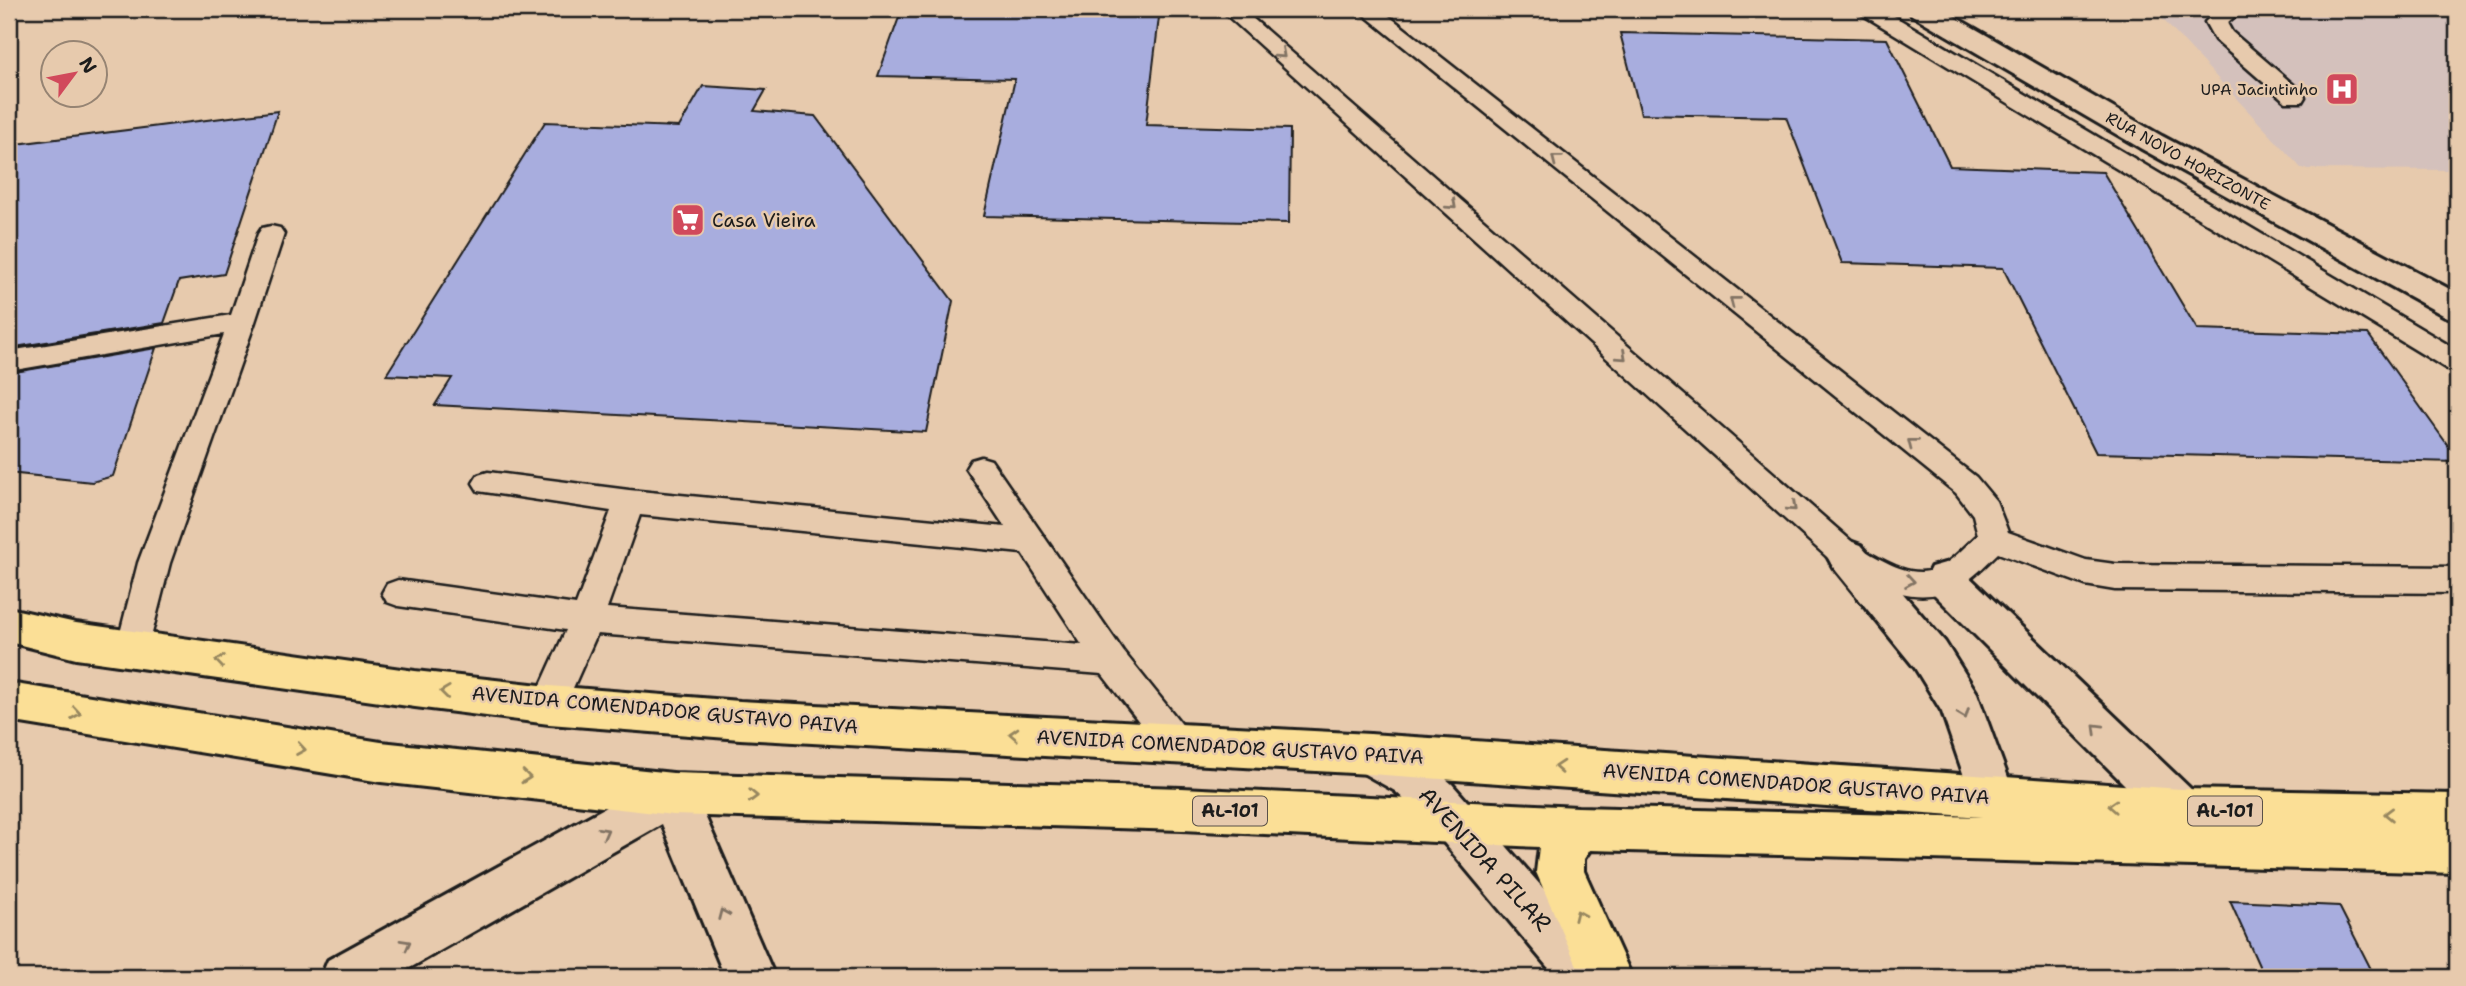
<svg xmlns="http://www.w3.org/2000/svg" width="2466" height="986" viewBox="0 0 2466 986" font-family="'Shantell Sans',sans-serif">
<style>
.built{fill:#d4c1bc}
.building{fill:#a8adde;stroke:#1c1c1c;stroke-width:2}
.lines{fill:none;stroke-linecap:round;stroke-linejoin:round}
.lane-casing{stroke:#1c1c1c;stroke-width:5}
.street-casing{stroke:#1c1c1c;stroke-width:6}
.primary-casing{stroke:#1c1c1c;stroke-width:6}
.lane{fill:#e7caad;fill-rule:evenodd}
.street{fill:#e7caad;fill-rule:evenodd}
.primary{fill:#fbdf96;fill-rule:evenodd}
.oneway{stroke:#827364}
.oneway2{stroke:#97875f}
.labels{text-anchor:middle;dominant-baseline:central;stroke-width:5;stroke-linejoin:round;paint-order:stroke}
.far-poi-label{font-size:16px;fill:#1c1c1c;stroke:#e7caad;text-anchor:end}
.far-street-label{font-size:16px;fill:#1c1c1c;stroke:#e7caad}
.shield{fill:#e7caad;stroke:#595048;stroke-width:2}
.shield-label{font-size:18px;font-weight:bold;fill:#1c1c1c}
.poi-label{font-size:19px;fill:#1c1c1c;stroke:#e7caad;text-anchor:start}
.street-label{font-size:19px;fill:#1c1c1c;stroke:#e7caad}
.near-street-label{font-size:23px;fill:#1c1c1c;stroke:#e7caad}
</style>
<rect width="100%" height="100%" fill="#e7caad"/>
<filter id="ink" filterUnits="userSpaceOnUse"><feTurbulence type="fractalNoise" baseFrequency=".0143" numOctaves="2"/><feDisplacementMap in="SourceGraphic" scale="14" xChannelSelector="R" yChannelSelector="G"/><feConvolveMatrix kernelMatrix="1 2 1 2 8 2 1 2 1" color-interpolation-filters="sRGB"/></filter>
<g filter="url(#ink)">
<path class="built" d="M2153,9h304v161l-155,-1z"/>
<path class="building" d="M902,9h258l-14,116 144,4 -1,94 -305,-7 31,-137 -137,-3z
M1620,33l267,6 63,127 153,6 94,157 171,5 89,124v4l-361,-9 -93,-185 -161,-5 -56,-146 -145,-3z
M703,86l63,4 -12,21 61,5 138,185 -27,131 -491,-27 17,-27 -66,-3 159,-253 134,5z
M278,111l-54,163 -45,7 -15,42 -155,25v-203z
M156,348l-43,128 -21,6 -83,-9v-100z
M2230,901l109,5 36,71h-111z"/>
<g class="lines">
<defs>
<path id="lane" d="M1220,9h22l616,538c21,11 52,33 77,22 16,-6 30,-23 43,-34l-5,-20 -17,-22 -599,-484h23l596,468 20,24 12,31 78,28 29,4 342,3v26l-342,-3 -30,-5 -87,-32c-12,11 -23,24 -38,32 -42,25 -86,0 -124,-20z
M1857,9h25l575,341v22l-10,-3 -587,-356z
M2219,9h33l-3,4 -14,3 -8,7 5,9 70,60 3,5 -3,5h-16l-71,-62 -10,-18z
M271,226l9,2 4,6 -29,88 -85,241 -22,86 -4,10 -12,4 -12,-4 -4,-10 22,-86 86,-229 -215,37v-20l222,-36 27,-81 4,-6z
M981,457l10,3 132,191 65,81 5,11 -5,11 -12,4 -12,-4 -62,-80 -505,-40 -36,81 -12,5 -12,-5 -5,-10 34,-75 -168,-24 -11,-4 -5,-9 5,-9 11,-4 178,25 35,-94 -133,-20 -5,-8 5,-8 10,-3 141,18 376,37 -39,-59 5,-8zM640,515l382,38 60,92 -475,-37z"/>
<path id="street" d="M1908,9h33l221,127 295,157v27l-12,-4 -305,-168 -228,-133z
M1847,540l14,5 84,97 32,51 39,106 -7,15 -16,6 -16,-6 -35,-102 -27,-44 -82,-101 -6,-11 6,-11z
M1945,563l14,4 238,228 7,15 -7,15 -16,6 -16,-6 -234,-234 -6,-12 6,-12z
M1370,734l57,29 25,21 154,176 7,17h-57l-136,-163 -25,-23 -41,-23 -6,-14 6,-14z
M673,773l16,6 86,198h-50l-63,-153 -268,153h-73l7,-17 329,-181z"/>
<path id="primary" d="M9,608l67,15 339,48 134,15 191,15 630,33 811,55 276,5v79l-867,-23 -6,9v12l48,106h-50l-46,-105 3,-25 -357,-17 -509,-15 -292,-33 -372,-61v-38l372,59 292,31 509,15 396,19 404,10 -612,-43 -630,-35 -191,-15 -134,-17 -339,-48 -67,-17z"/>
</defs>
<use href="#lane" class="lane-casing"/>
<use href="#street" class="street-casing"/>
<use href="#primary" class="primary-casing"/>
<use href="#lane" class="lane"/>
<use href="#street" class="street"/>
<use href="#primary" class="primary"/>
</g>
<defs><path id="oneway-chevron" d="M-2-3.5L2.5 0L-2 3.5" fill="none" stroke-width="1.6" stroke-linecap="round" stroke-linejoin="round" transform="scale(1.75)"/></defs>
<g class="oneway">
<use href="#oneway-chevron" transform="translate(1281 54) rotate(42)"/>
<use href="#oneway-chevron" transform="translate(1556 159) rotate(-142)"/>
<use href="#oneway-chevron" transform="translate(1452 205) rotate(42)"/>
<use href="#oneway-chevron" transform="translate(1734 301) rotate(-142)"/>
<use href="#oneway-chevron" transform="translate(1622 356) rotate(42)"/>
<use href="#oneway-chevron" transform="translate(1912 443) rotate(-142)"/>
<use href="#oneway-chevron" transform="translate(1792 507) rotate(42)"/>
<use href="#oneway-chevron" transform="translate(1910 581) rotate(9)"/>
<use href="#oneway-chevron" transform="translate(1964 714) rotate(69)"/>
<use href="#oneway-chevron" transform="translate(2097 728) rotate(-136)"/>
<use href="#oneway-chevron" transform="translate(604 832) rotate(-29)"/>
<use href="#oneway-chevron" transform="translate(723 914) rotate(-113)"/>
<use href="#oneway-chevron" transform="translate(406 944) rotate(-29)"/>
</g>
<g class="oneway2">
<use href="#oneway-chevron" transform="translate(220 661) rotate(-172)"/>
<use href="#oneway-chevron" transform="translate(445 692) rotate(-173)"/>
<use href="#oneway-chevron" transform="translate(76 713) rotate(9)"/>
<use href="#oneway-chevron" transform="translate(1014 734) rotate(-177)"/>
<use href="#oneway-chevron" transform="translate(301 749) rotate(9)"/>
<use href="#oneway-chevron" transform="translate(1559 767) rotate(-176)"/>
<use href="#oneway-chevron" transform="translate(526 777) rotate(6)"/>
<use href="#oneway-chevron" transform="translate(753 796) rotate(2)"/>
<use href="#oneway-chevron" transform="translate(2113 806) rotate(-177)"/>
<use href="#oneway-chevron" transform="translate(2389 814) rotate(-179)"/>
<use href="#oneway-chevron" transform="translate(1579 915) rotate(-114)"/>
</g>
</g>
<defs>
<symbol id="hospital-square" viewBox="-11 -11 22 22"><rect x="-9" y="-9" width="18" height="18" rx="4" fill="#d1495b" stroke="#e7caad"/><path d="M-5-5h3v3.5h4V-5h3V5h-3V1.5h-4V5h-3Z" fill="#fff"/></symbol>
<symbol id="supermarket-square" viewBox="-11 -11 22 22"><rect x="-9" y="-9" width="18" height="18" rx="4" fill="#d1495b" stroke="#e7caad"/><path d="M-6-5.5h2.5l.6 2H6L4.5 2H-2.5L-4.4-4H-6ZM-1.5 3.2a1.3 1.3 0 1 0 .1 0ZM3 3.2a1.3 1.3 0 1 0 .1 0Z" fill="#fff"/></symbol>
</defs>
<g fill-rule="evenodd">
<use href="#hospital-square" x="2323" y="70" width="38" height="38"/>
<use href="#supermarket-square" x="669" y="201" width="38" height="38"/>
</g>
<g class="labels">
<g class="far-poi-label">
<text x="2318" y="89">UPA Jacintinho</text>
</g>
<g class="far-street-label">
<text transform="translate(2188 161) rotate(29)">RUA NOVO HORIZONTE</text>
</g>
<g class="shield">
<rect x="1193" y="796.5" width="74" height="29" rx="5"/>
<rect x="2188" y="796.5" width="74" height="29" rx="5"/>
</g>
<g class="shield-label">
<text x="1230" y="811">AL-101</text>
<text x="2225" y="811">AL-101</text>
</g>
<g class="poi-label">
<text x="712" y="220">Casa Vieira</text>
</g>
<g class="street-label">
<text transform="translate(665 710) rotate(5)">AVENIDA COMENDADOR GUSTAVO PAIVA</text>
<text transform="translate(1230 747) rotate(3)">AVENIDA COMENDADOR GUSTAVO PAIVA</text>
<text transform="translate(1796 784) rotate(4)">AVENIDA COMENDADOR GUSTAVO PAIVA</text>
</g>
<g class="near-street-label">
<text transform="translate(1485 859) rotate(48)">AVENIDA PILAR</text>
</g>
</g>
<rect width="2466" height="986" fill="none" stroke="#e7caad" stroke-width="35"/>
<rect x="18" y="18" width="2431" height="951" fill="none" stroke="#1c1c1c" stroke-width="2.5" filter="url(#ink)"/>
<g transform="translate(74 74) rotate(58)"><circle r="33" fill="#e7caad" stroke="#968473" stroke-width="2"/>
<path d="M0-5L12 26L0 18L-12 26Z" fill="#d1495b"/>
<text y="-10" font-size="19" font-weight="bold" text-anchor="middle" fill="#1c1c1c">N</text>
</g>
</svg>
